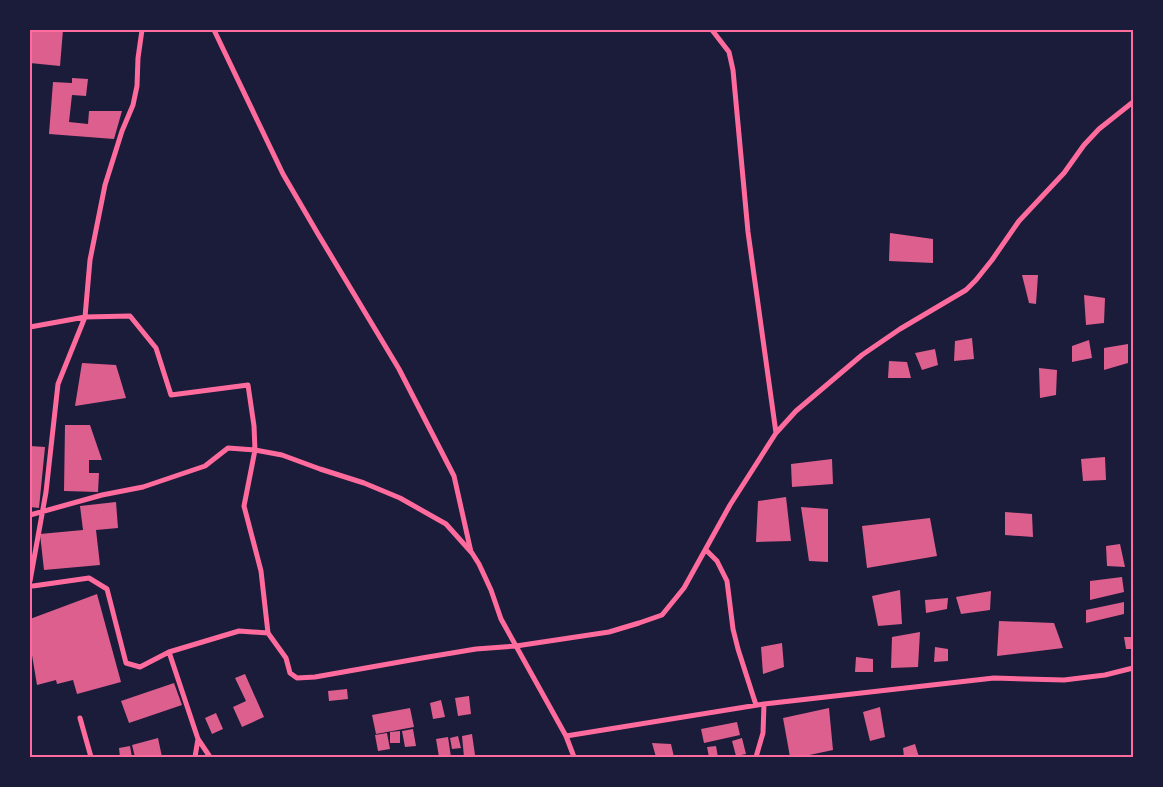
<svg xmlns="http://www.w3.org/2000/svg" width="1163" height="787" viewBox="0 0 1163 787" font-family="Jost,sans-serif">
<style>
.building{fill:#dd5f8e}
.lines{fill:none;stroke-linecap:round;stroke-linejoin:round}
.minor{stroke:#ff6b9d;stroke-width:5}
.neatline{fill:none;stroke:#ff6b9d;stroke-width:2}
</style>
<rect width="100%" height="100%" fill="#1b1b3a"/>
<path class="building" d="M30,30h33l-3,36 -30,-3z
M72,78l16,1 -2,17 -14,-1 -3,27 19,2 1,-13h33l-8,28 -65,-5 4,-52 19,1z
M890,233l43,6v24l-44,-2z
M1022,275h16l-2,29 -7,-1z
M1084,295l21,3 -1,25 -18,2z
M972,338l2,21 -20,2 1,-20z
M1089,340l3,18 -20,4v-16z
M1128,344v19l-24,7v-22z
M935,349l3,16 -16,5 -7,-17z
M889,361l18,1 4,16h-23z
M82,363l34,2 10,33 -51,8z
M1039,368l18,2 -1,25 -16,3z
M65,425h25l12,35h-13v13h10l-1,19 -34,-1z
M30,446l15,1 -6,61 -9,-1z
M1105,457l1,23 -23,1 -2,-22z
M832,459l1,25 -41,3 -1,-23z
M786,497l5,44 -35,1 2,-41z
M116,502l2,26 -22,2 4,35 -56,5 -4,-36 43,-4 -3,-24z
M801,507l27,2v53l-19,-1z
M1005,512l27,2 1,23 -28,-2z
M930,518l7,38 -70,12 -5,-42z
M1120,544l5,23 -18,-1 -1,-20z
M1122,577l2,15 -34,8v-19z
M900,590l2,34 -24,2 -6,-30z
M991,591l-1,19 -29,4 -5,-17z
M97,594l24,88 -44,12 -4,-14 -16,4 -1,-4 -19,5 -7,-42v-24z
M948,598l-1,11 -21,4 -1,-13z
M1124,602v12l-38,9v-13z
M999,621l55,2 9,25 -66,8z
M920,632l-2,35 -27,1 1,-31z
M1124,637h9v12h-7z
M782,643l2,24 -21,7 -2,-27z
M935,647l13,2v12l-14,1z
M856,657l17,2v13h-18z
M245,674l19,43 -22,10 -9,-20 13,-6 -11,-23z
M174,683l8,22 -53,18 -8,-22z
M347,689l1,10 -19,2 -1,-10z
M469,696l2,18 -13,2 -3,-18z
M441,700l4,17 -12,2 -3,-16z
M880,707l5,30 -15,4 -7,-29z
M410,708l4,19 -38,7 -4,-19z
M829,708l4,42 -33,7h-10l-7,-39z
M216,713l7,16 -11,5 -7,-16z
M737,722l3,13 -36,8 -3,-14z
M413,729l3,17 -11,1 -3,-16z
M400,731v12h-10v-11z
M387,733l3,16 -12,2 -3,-16z
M472,734l3,21 -11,2 -2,-21z
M458,736l3,12 -9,1 -2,-11z
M448,737l3,20h-12l-3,-18z
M158,738l4,19h-27l-3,-12z
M742,738l4,16 -10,2 -4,-15z
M652,743l19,1 3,13h-18z
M915,744l4,13h-15l-1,-9z
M130,746l2,11h-12l-1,-9z
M716,746l2,11h-9l-2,-10z"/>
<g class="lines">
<path class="minor" d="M214,30l69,144 35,60 81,135 55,107 17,76
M712,30l17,22 4,18 15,162 28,201
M30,327l55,-10 45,-1 26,32 15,47 77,-10 6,41 1,24 -11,56 17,65 7,62 18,25 4,15 7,5 18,-1 107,-19 54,-9 40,-3 93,-14 30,-9 23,-8 22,-27 46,-83 46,-72 20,-22 66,-56 38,-26 66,-39 10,-10 16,-20 27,-39 45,-48 20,-28 15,-16 34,-27
M30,515l72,-20 41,-8 62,-21 23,-18 27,2 27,5 38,14 44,14 36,15 46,26 26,29 7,11 12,26 10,29 65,117 8,21
M706,550l11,11 10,20 6,48 5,20 18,56
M30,581l16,-89 12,-108 27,-67 5,-57 15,-75 17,-54 11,-26 4,-19 1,-28 4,-28
M30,585l3,1 56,-8 18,11 19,74 14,4 29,-15 70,-21 29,2
M169,652l29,87 -3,18
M80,718l11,39
M566,736l198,-32 230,-26 70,2 41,-5 28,-7
M198,739l12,18
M756,757l7,-24 1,-29"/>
</g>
<rect width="1163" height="787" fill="none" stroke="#1b1b3a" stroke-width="62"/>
<rect x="31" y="31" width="1101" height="725" class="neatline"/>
</svg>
